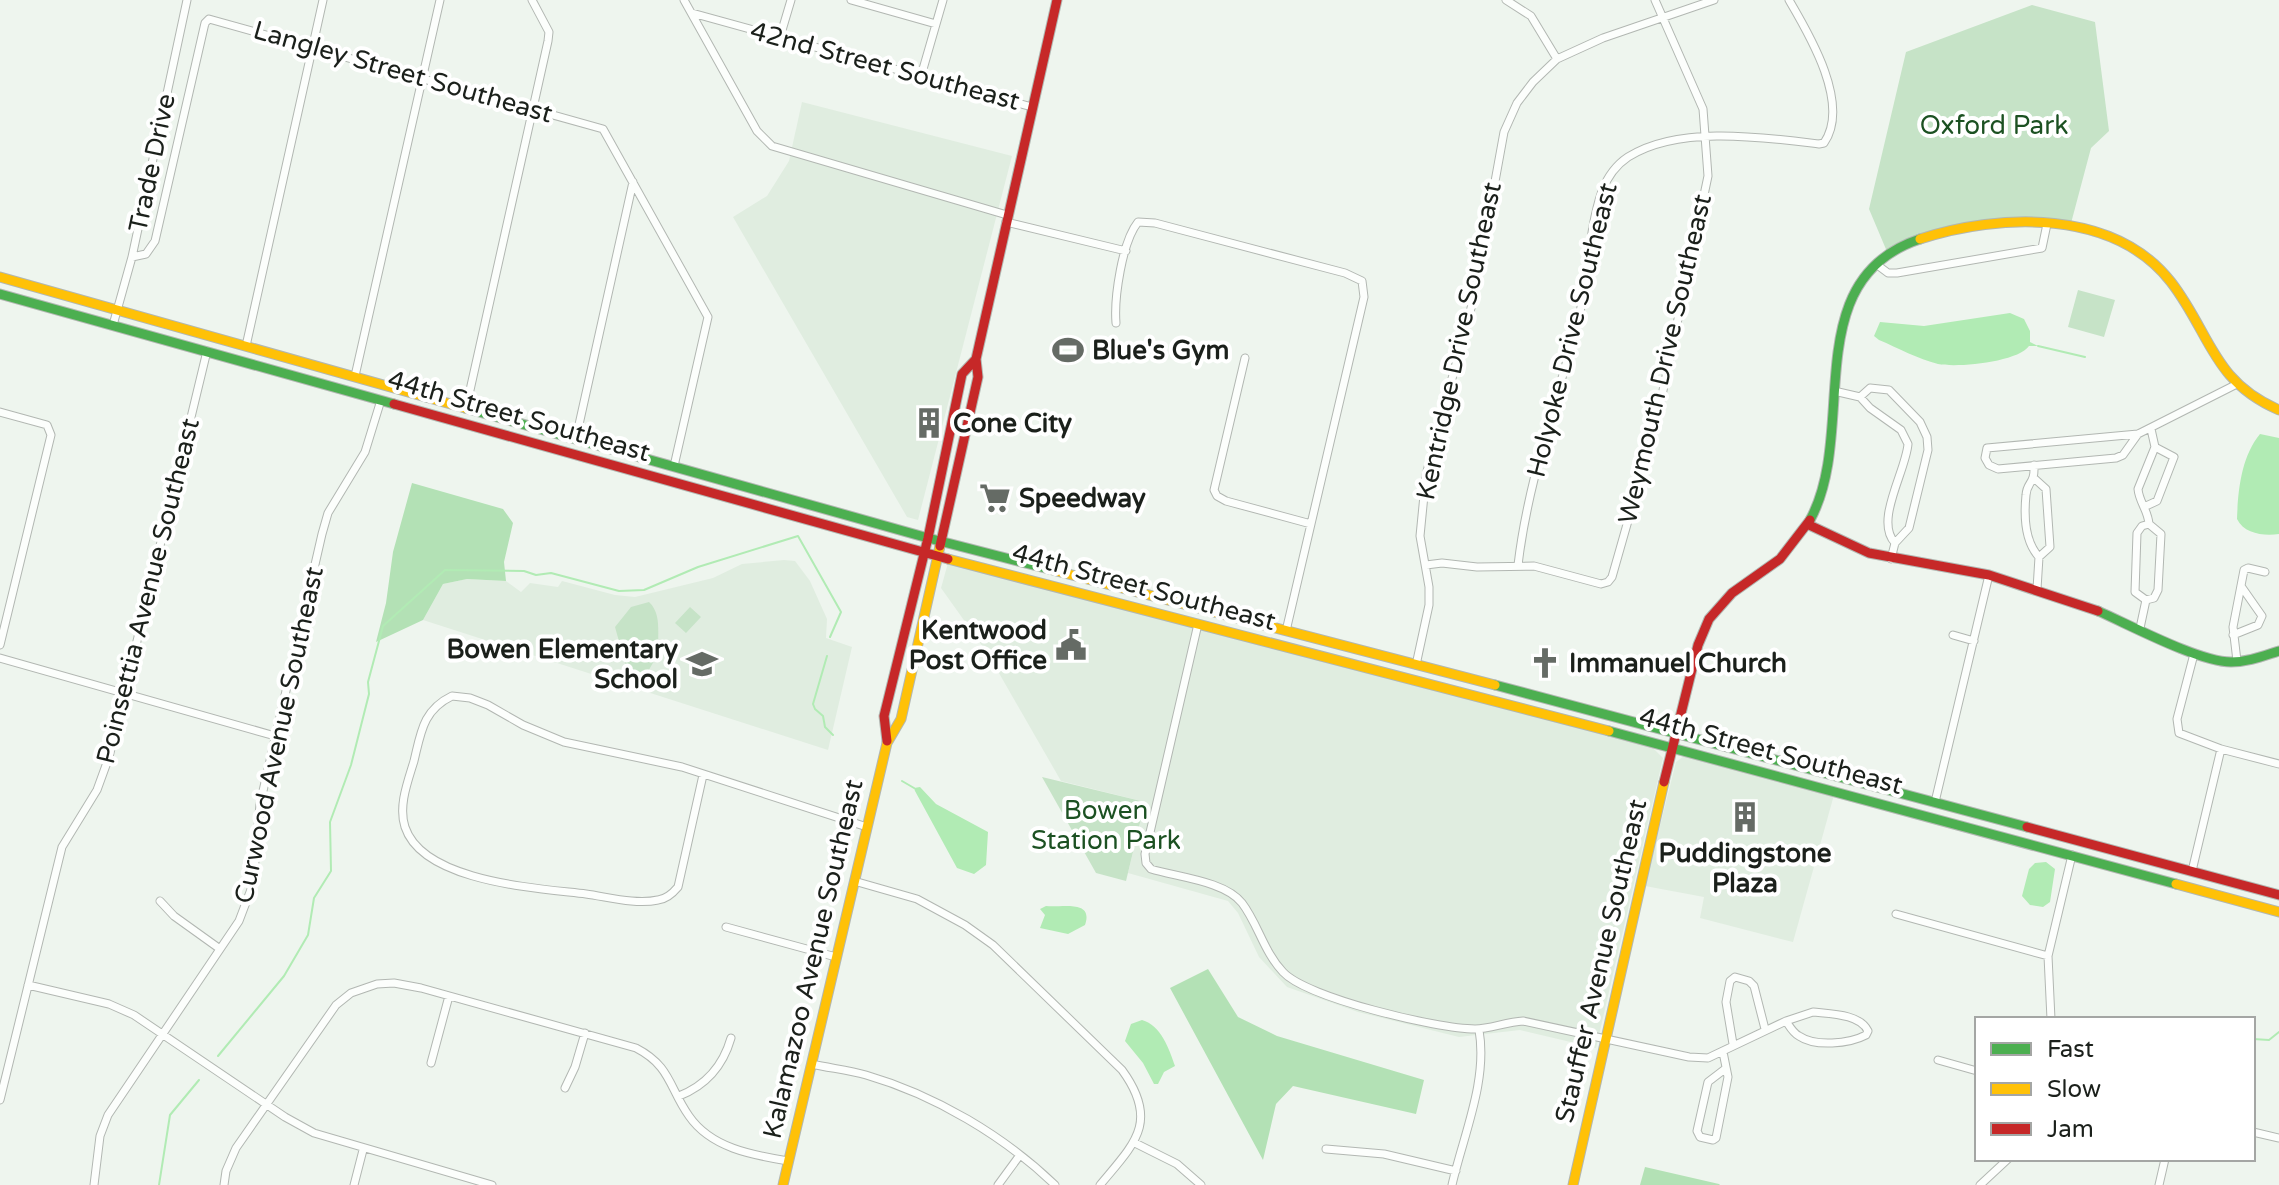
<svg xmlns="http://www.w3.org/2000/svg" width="2279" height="1185" viewBox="0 0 2279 1185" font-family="'Varela Round',sans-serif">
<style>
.built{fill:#e0ede0}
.green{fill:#c6e3c7}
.forest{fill:#b3e1b5}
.water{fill:#b1ebb4}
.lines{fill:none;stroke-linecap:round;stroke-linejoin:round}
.stream{stroke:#b1ebb4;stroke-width:2}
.street-casing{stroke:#b2b7b2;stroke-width:9}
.fast-casing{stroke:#b2b7b2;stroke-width:11}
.slow-casing{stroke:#b2b7b2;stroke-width:11}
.jam-casing{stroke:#b2b7b2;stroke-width:11}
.street{stroke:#fcfefc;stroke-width:7}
.fast{stroke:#4caf50;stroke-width:9}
.slow{stroke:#ffc107;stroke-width:9}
.jam{stroke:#c62828;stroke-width:9}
.labels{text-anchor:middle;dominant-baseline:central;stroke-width:8;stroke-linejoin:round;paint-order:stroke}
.street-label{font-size:26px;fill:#1b201b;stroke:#fff}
.park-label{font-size:26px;fill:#1c5122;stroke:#fff}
.poi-label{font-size:26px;font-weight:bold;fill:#1b201b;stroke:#fff;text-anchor:start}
</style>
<rect width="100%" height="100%" fill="#eef5ee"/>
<path class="built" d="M802,102l210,54 -94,364 -11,-3 -174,-300 34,-21 22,-35z
M784,560l11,1 15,20 17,38 -1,19 26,9 -24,103 -405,-130 20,-36 24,-5 39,2 15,11 9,-9 28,4 4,-6 53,14 20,2 78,-19 29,-14z
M948,563l703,183 12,12 -67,290 -76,-18 -61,7 -101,-25 -71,-25 -28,-30 -21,-44 -10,-12 -100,-28 17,-71 -84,-21 -73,-127 -47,-66z
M1684,756l150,39 -41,147 -93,-24 4,-21 -59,-11 31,-124z"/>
<path class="green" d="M2032,5l63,17 14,109 -18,17 -21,79 -23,-3 -103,7 -56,23 -19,-45 37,-157z
M2078,290l37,10 -11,37 -36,-10z
M649,602c15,14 6,37 11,54l-6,5 -8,14 -13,4 -4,-2 -14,-50 16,-20z
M690,607l11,10 -15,16 -11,-10z
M1042,777l103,25 -19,79 -30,-8z"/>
<path class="forest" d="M412,483l91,26 10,14 -9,39 2,19 -39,-2 -24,5 -20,36 -47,22 10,-39 7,-51z
M1208,969l30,48 39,19 147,44 -8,34 -123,-28 -17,18 -13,56 -93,-172z
M1645,1167l74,17 1,1h-80z"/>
<path class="water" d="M2010,313l14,6 6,12v11l8,4h-9c-11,16 -72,22 -91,18 -20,-5 -40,-16 -59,-24l-5,-4 6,-14 44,4z
M2260,434l19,4v96c-15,2 -35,0 -42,-15 1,-28 4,-62 23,-85z
M920,787l16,17 52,28 -2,33 -12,9 -17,-6 -42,-77 -1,-3z
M2046,862l9,7 -5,33 -7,5 -13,-2 -8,-9 7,-27 6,-6z
M1046,906c15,2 48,-7 39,19l-17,9 -28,-6 5,-13 -5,-6z
M1142,1020c19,5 27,29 33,46l-11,6 -6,12h-4l-11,-21 -18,-22 6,-17z"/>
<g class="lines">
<path class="stream" d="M2038,346l47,11
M827,656l-14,48 2,5 8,7 2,11 8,8
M902,781l12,7
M2253,1039l16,1 10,-8
M218,1056l66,-80 24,-41 6,-37 17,-27 -1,-49 21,-57 18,-71 -1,-12 15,-56 62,-56 79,1 12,4 15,-2 68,18 25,-1 54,-23 100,-31 43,76 -11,25
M159,1185l11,-70 29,-35"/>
<defs>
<path id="street" d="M684,0l73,131 15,15 235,69
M851,0l85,24
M1506,0l25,16 26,43
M692,13l340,94
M780,37l11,-37
M921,76l22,-76
M1006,222l120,29
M132,257l14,-3 9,-13 50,-218 4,-4 394,110 105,188 -34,149
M1876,264l12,9h9l145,-25 5,-24
M1116,323c-2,-25 6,-81 22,-101l17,1 190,50 17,8 2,16 -78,334
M113,325l19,-68 55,-257
M246,346l77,-346
M1245,358l-31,132 3,6 9,5 85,23
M355,376l85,-376
M1834,391l26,6 10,11 31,22 7,14c-2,27 -34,77 -13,99
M1860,397l10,-9 19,2 31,32 7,15 1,13 -19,78 -14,15 -4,16
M466,408l82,-367 1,-9 -17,-32
M0,412l47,13 4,10 -51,210
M2138,434l-15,21 -7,3 -118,11 -9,-4 -4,-7 2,-10 151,-14 99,-50
M576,438l57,-256
M2034,465c1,20 -7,16 -8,30 -2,20 -1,47 13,62l-2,32
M2035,479l11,10 4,58 -11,10
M2146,506l11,-5 17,-44 -19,-10
M2149,524c-1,-14 -10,-22 -11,-35l17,-42 -4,-18
M1426,565l16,-2 35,4 57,-1 67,18 7,-2 4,-5 45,-158 51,-243 -5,-67 -48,-109
M1518,565c10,-85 40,-166 61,-249 10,-40 9,-85 23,-125 5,-13 14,-26 26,-34 50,-32 134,-20 191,-13l5,-1c27,-39 -15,-109 -35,-143
M2146,600l8,-2 4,-8 3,-56 -12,-10
M2146,600l-11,-8 2,-59 5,-7 7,-2
M1198,624l-53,230 1,9 5,6c26,8 74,12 91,34 16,21 22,49 41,69 24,26 155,57 192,57 15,0 31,-7 48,-8l166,36 19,1 78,-37
M2140,628l6,-28
M1953,635l21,6
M2233,635l25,-10 4,-9 -21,-30
M2194,654l-17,65 2,14 42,16 58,15
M0,658l275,78
M2237,661l-4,-34 11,-57 4,-2 17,4
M1416,665l13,-60v-18l-9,-51 6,-61 48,-178 30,-165 13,-29 16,-21 24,-23 46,-21 111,-38
M703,775l-25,112c-5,6 -11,12 -20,13 -22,5 -50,-3 -72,-6 -49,-6 -163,-12 -181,-67 -7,-21 3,-46 9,-66 7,-29 9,-51 38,-65l18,2 18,7 35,20 41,17 118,25 185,60
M1935,802l54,-227
M2192,871l29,-122
M854,881l63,18 48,26 28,20 129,125c38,52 12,74 -22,115
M160,901l14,15 46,33
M1896,914l152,42
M726,927l110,30
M28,985l81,19 25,11 151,102 29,16 178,52
M1813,1012c18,2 47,2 55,19l-2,4c-17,9 -51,12 -67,1 -6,-3 -9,-9 -13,-15z
M2051,1019l-3,-63 24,-101
M1733,1044l-7,-42 4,-21 5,-4 14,4 5,5 11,43
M1723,1052l5,25 -12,61 -3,2 -13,-3 -3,-6 11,-49 17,-13
M1938,1060l39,11
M431,1063l18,-67
M812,1064c17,4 36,6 54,11 69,20 138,61 189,110
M565,1088l10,-21 10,-34
M679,1096c28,-11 44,-30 52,-58
M0,1100l62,-253 35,-57 12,-33 98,-406
M2253,1132l26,6
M1135,1143l42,21 24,21
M1326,1149l58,5 72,17
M94,1185l6,-49 8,-21 131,-194 14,-37 7,-80 62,-270 6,-21 37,-61 16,-52
M224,1185l2,-14 10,-23 100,-143 15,-12 26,-9 17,-1 27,5 215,60c35,18 33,40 53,68 22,32 63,39 99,45
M354,1185l9,-35
M998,1185l22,-30
M1452,1185c11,-49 36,-104 27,-155
M1980,1185l28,-26
M2159,1185l6,-26"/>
<path id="fast" d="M0,294l394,110
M465,408l463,130 121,31
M1810,520c49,-89 -14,-240 110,-281
M2098,611c32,14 101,51 133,51 17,0 32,-6 48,-11
M1495,685l532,142
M1609,731l567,153"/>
<path id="slow" d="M1920,239c80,-26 194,-30 251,43 40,52 41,99 108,128
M0,277l465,131
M948,559l661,172
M1049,569l446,116
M2176,884l103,28
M783,1185l104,-442 14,-24 39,-173
M1573,1185l91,-403"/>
<path id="jam" d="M394,404l554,155
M1807,524l62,29 120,22 109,36
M940,546l38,-169 -2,-18 81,-359
M887,741l-3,-25 44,-178 34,-164 14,-15
M1664,782l34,-137 11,-26 23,-26 48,-34 30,-39
M2027,827l252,68"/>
</defs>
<use href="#street" class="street-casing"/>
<use href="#fast" class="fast-casing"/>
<use href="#slow" class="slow-casing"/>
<use href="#jam" class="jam-casing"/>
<use href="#street" class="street"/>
<use href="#fast" class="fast"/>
<use href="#slow" class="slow"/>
<use href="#jam" class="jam"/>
</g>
<defs>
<symbol id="stadium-bare" viewBox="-9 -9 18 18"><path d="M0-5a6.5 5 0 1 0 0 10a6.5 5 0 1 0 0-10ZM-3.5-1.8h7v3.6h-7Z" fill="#656b65" stroke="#fff" stroke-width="2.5" paint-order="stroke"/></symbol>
<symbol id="building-bare" viewBox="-9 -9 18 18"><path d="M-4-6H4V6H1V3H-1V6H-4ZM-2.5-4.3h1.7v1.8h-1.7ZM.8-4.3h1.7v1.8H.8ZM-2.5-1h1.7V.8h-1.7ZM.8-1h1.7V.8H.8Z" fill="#656b65" stroke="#fff" stroke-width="2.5" paint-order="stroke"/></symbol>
<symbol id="supermarket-bare" viewBox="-9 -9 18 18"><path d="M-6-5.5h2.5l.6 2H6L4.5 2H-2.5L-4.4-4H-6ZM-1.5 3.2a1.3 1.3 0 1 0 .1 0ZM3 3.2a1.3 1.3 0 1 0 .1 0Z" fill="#656b65" stroke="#fff" stroke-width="2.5" paint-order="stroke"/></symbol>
<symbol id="civic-bare" viewBox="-9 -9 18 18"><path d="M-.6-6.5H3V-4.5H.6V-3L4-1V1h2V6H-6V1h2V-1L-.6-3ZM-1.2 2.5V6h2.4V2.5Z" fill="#656b65" stroke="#fff" stroke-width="2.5" paint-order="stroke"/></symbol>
<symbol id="church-bare" viewBox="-9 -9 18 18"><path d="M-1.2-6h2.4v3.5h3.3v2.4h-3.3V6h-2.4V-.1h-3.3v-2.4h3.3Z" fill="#656b65" stroke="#fff" stroke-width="2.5" paint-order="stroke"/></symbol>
<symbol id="school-bare" viewBox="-9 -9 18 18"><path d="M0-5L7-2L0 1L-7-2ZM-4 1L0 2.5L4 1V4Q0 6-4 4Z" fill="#656b65" stroke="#fff" stroke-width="2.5" paint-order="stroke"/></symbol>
</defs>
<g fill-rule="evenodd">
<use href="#stadium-bare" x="1046" y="328" width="44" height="44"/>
<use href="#building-bare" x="907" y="401" width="44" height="44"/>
<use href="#supermarket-bare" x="973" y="476" width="44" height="44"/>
<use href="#civic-bare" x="1049" y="623" width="44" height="44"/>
<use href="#church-bare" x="1523" y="641" width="44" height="44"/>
<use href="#school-bare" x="680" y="642" width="44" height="44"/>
<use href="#building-bare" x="1723" y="795" width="44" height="44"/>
</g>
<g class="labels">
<g class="street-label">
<text transform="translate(885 66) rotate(15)">42nd Street Southeast</text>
<text transform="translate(403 72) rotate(16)">Langley Street Southeast</text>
<text transform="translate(152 163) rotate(-78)">Trade Drive</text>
<text transform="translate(1572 330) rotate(-76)">Holyoke Drive Southeast</text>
<text transform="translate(1459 341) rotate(-78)">Kentridge Drive Southeast</text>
<text transform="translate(1665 359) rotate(-77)">Weymouth Drive Southeast</text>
<text transform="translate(519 416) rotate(16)">44th Street Southeast</text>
<text transform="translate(1144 587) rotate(15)">44th Street Southeast</text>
<text transform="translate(148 591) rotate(-76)">Poinsettia Avenue Southeast</text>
<text transform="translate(279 735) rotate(-78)">Curwood Avenue Southeast</text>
<text transform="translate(1771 751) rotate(15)">44th Street Southeast</text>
<text transform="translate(813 959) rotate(-77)">Kalamazoo Avenue Southeast</text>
<text transform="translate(1601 961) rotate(-77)">Stauffer Avenue Southeast</text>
</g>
<g class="park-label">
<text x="1994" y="125">Oxford Park</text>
<text x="1106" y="810">Bowen<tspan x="1106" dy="30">Station Park</tspan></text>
</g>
<g class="poi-label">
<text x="1092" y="350">Blue's Gym</text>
<text x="953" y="423">Cone City</text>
<text x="1019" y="498">Speedway</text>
<text x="1047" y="630" text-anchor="end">Kentwood<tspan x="1047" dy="30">Post Office</tspan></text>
<text x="678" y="649" text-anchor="end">Bowen Elementary<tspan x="678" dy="30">School</tspan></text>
<text x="1569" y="663">Immanuel Church</text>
<text x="1745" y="853" text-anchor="middle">Puddingstone<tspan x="1745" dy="30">Plaza</tspan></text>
</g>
</g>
<rect x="1975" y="1017" width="280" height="144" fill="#ffffff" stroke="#a4a6a4" stroke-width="2"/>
<rect x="1991" y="1043" width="40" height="12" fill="#4caf50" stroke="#a4a6a4" stroke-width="2"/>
<text x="2047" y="1057" font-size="24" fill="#1b201b">Fast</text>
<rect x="1991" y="1083" width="40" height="12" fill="#ffc107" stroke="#a4a6a4" stroke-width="2"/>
<text x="2047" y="1097" font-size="24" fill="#1b201b">Slow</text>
<rect x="1991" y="1123" width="40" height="12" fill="#c62828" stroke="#a4a6a4" stroke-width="2"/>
<text x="2047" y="1137" font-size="24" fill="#1b201b">Jam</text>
</svg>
